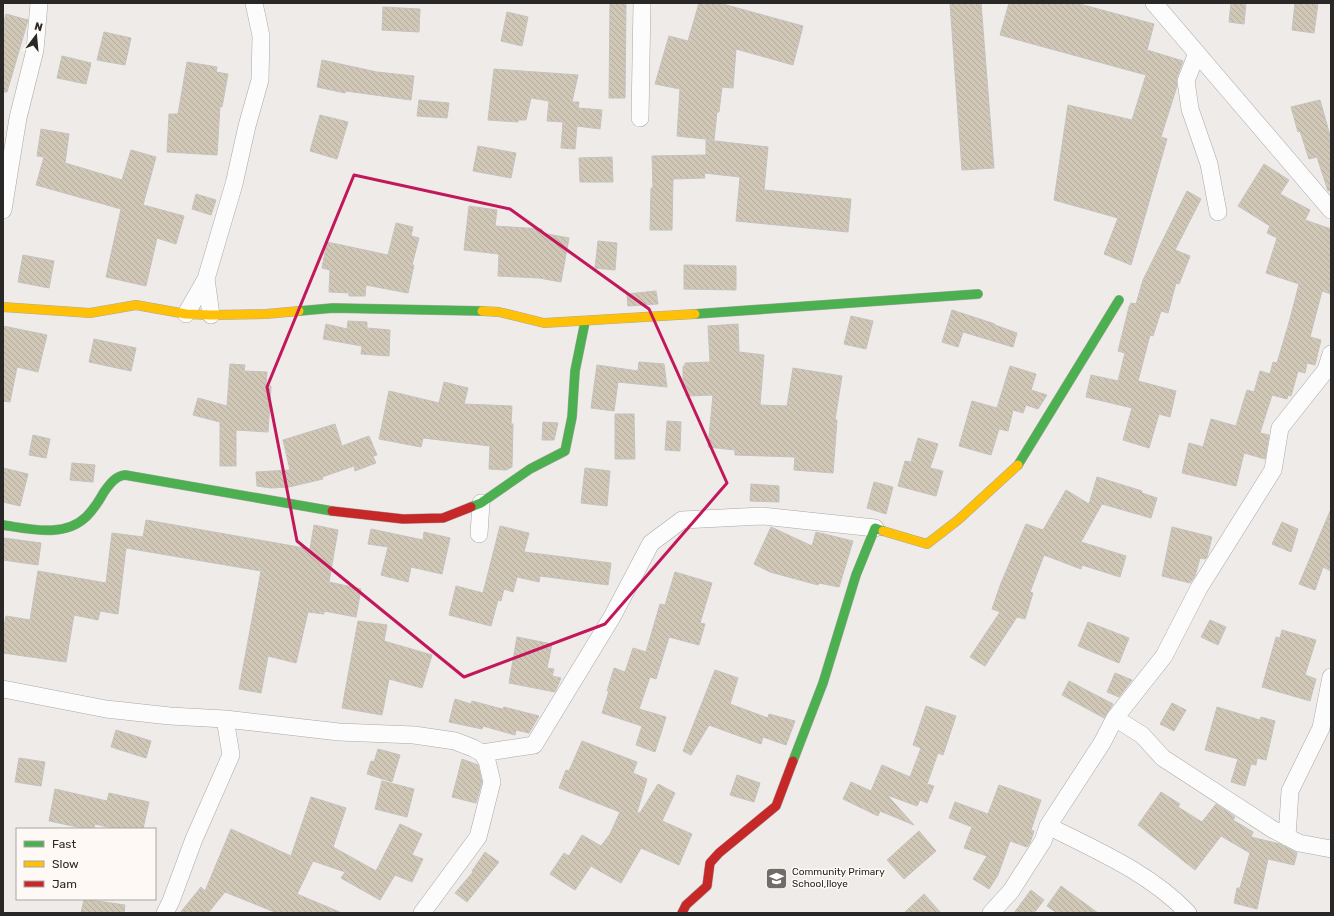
<svg xmlns="http://www.w3.org/2000/svg" width="1334" height="916" viewBox="0 0 1334 916" font-family="Rubik,sans-serif">
<style>
.building{fill:url(#building-back-hatch);stroke:#c4c2c0}
.lines{fill:none;stroke-linecap:round;stroke-linejoin:round}
.street-casing{stroke:#aba8a7;stroke-width:18}
.fast-casing{stroke:#aba8a7;stroke-width:10}
.slow-casing{stroke:#aba8a7;stroke-width:10}
.jam-casing{stroke:#aba8a7;stroke-width:10}
.street{stroke:#fcfcfc;stroke-width:17}
.fast{stroke:#4caf50;stroke-width:9}
.slow{stroke:#ffc107;stroke-width:9}
.jam{stroke:#c62828;stroke-width:9}
.marked{fill:none;stroke:#c2185b;stroke-width:3;stroke-linejoin:round}
.labels{text-anchor:middle;dominant-baseline:central;stroke-width:3;stroke-linejoin:round;paint-order:stroke}
.poi-label{font-size:10px;fill:#2a2826;stroke:#fef9f4;text-anchor:start}
</style>
<defs>
<pattern id="building-back-hatch" width="6" height="6" patternUnits="userSpaceOnUse"><rect width="6" height="6" fill="#d0c7b6"/><path d="M-1 5l2 2M0 0l6 6M5-1l2 2" fill="none" stroke="#b3ab9c"/></pattern>
</defs>
<rect width="100%" height="100%" fill="#eeebe9"/>
<path class="building" d="M610,3h16l-1,95h-16z
M699,3h20l84,23 -10,39 -57,-16 -3,39 -11,-1 -3,25h-2l-3,28 -37,-4 3,-47 -25,-5 14,-48 19,5z
M950,3h31l13,165 -32,2z
M1009,3h67l78,21 -7,26 36,11 -6,16v9l-16,51 6,2 -36,126 -27,-11 14,-36 -64,-18 14,-95 64,15 14,-45 -146,-40z
M1231,3h15l-2,21 -15,-2z
M1295,3h23l-4,30 -22,-3z
M383,7l37,2 -1,23 -37,-2z
M507,12l21,5 -6,29 -21,-5z
M6,14l22,6 -21,72h-4v-67z
M104,32l27,6 -6,27 -28,-5z
M62,56l29,7 -5,21 -29,-6z
M322,60l55,12 37,4 -3,24 -65,-9 -1,2 -28,-6z
M187,62l30,5 -1,5 12,2 -6,33 -2,-1 -3,49 -50,-3 2,-38h9z
M494,69l84,6 -6,27h7l-1,6 24,2 -2,19 -23,-3 -2,23 -14,-1 2,-26 -16,-1 2,-20 -18,-3 -5,22h-8v2l-30,-2z
M419,100l30,3 -2,15 -30,-2z
M1320,100l11,39v51l-3,1 -11,-34 -8,2 -9,-28 -2,1 -7,-25z
M320,115l28,7 -11,37 -27,-8z
M41,129l28,5 -4,29 57,17 9,-30 25,7 -13,48 41,11 -8,28 -19,-6 -11,48 -40,-9 15,-68 -85,-24 8,-28 -7,-1z
M706,140l62,7 -4,43 87,9 -3,33 -112,-11 4,-44 -36,-4 1,5 -32,1 -1,51h-22l1,-42h2l-1,-32 54,-1z
M478,146l38,7 -5,25 -38,-7z
M612,157l1,25h-33l-1,-24z
M1264,164l25,16 -9,14 30,16 -5,10 26,9v65l-9,-3 -12,46 11,3 -6,25 -8,-2 -2,10 -7,-2 -7,25 -3,-1 -1,4 -15,-4 -12,38 9,2 -4,24 -21,-6 -8,33 -54,-13 7,-30 14,4 8,-28 25,7 11,-36 7,2 6,-21 10,3 3,-12 4,1 13,-44 9,-35 -33,-11 11,-35 -10,-5 3,-7 -32,-20z
M1187,191l14,8 -26,51 15,6 -11,28 -3,-1 -8,30 -7,-2 -8,25 -3,-1 -12,46 38,10 -6,26 -11,-3 -10,34 -26,-8 9,-32 -46,-11 5,-22 27,6 7,-28 -7,-2 11,-44 2,-4 5,1 7,-24z
M196,194l20,6 -5,15 -19,-6z
M469,206l28,4 -2,16 47,3v4l27,5 -8,44 -22,-4 -41,-2 1,-22 -35,-4z
M396,223l17,4 -2,9 8,2 -7,27h2l-6,28 -42,-8 -1,11h-16v-3l-20,-1 1,-22 -8,-2 5,-26 61,13z
M598,241l19,2 -2,27 -20,-2z
M23,255l31,6 -5,27 -31,-6z
M684,265l52,1v24l-52,-1z
M656,291l2,13 -30,2 -1,-12z
M952,310l43,14v1l22,8 -4,14 -50,-15 -5,15 -16,-5z
M851,316l22,5 -7,28 -22,-5z
M348,321l19,1v6l23,2 -1,26 -28,-2 1,-8 -39,-7 3,-15 21,5z
M738,324l1,28 25,3 -4,50 27,1 6,-38 49,8 -7,44h2l-4,53 -39,-3 1,-13 -60,-2v-5l-27,-3 5,-52 -27,1v-8h-3v-22h2v-3l25,-1 -2,-36z
M3,326l44,9 -9,37 -21,-5 -7,35 -7,-1z
M94,339l42,9 -5,23 -42,-9z
M639,362l25,2 3,23 -49,-5 -4,29 -23,-3 6,-43 41,6z
M230,364l15,1 -1,6 23,1 -1,14h5l-3,46 -32,-2v36h-16v-44l-27,-7 5,-17 29,8z
M1010,366l26,8 -5,16 16,5 -9,14 -12,-4 -3,8 -10,-3 -5,21 -9,-2 -8,26 -32,-9 13,-45 25,7z
M444,382l24,6 -4,16 48,2 -1,18h2l-1,43 -6,3 -17,-1 1,-23 -67,-8 -2,9 -42,-8 10,-48 50,12z
M615,414h19l1,45h-20z
M667,421l14,1 -1,29 -15,-1z
M543,422l15,1 -4,17h-12z
M335,424l7,22 27,-10 8,19 -4,1 3,7 -21,8 -1,-5 -32,11 1,2 -34,8 -18,1 -14,-2 -1,-14 34,-2 -7,-30z
M33,435l17,4 -4,19 -17,-3z
M918,438l20,6 -8,24 13,3 -7,25 -38,-10 7,-25 6,1z
M72,463l23,2 -2,17 -23,-2z
M3,468l25,6 -8,32 -17,-4z
M585,468l25,3 -3,35 -26,-3z
M1097,477l45,14v2l15,5 -6,20 -49,-14 -21,38 45,14 -6,21 -38,-12 -1,4 -37,-14 -14,37 3,1 -8,26 -8,-2 -32,49 -15,-9 30,-45 -8,-3 9,-26 25,-59 17,6 23,-40 23,14z
M874,482l19,5 -7,27 -19,-6z
M751,484l28,2v16l-29,-1z
M1331,509v62l-8,-4 -8,23 -16,-6z
M146,520l164,29 4,-24 24,5 -9,52 32,7 -5,28 -32,-6v3l-16,-2 -12,51 -28,-7 -7,37 -22,-4 22,-118 -135,-23 -8,66 -18,-3 -2,9 -24,-5 -8,47 -63,-9v-23l3,-14 24,4 8,-49 68,12 6,-50 31,4z
M1282,522l16,7 -7,23 -19,-8z
M500,526l29,7 -5,19 87,11 -3,22 -68,-9 -1,6 -22,-5 -4,15 -9,-3 -3,12 -3,-1 -7,26 -42,-11 7,-29 27,7z
M771,527l41,19 4,-14 37,9 -14,46 -20,-4 -1,2 -48,-13 -16,-8z
M1172,527l40,10 -5,20 -2,2 -5,-1 -5,18 -5,7 -28,-7z
M371,529l52,11 1,-8 26,6 -8,36 -31,-7 -3,15 -27,-7 7,-28 -20,-3z
M4,538l37,5 -3,22 -35,-5z
M675,572l37,11 -12,40 5,1 -6,21 -30,-8 -13,42 -6,-2 -11,32 27,8 -11,35 -19,-7 6,-19 -40,-13 7,-22h-2l7,-23 11,4 8,-24 13,4 14,-48 5,1z
M1210,620l16,7 -8,18 -17,-8z
M358,621l29,4 -3,16 48,14 -10,33 -33,-9 -7,36 -40,-7z
M1088,622l41,16 -10,25 -41,-17z
M1282,630l34,10 -11,35 11,4 -6,22 -48,-14 14,-50 4,1z
M517,637l35,7 -5,24 7,1 -2,7 9,2 -6,14 -46,-9z
M715,670l23,8 -8,26 38,14 1,-4 26,7 -9,24 -23,-8 -2,7 -52,-19 -18,30 -8,-4z
M1115,673l17,7 -13,17 -12,-5z
M1069,681l44,23 -9,14 -42,-23z
M455,699l16,5 1,-3 30,8 2,-2 35,9 -10,17 -13,-3 -1,5 -32,-9 -1,3 -33,-7z
M1172,703l14,7 -12,21 -14,-7z
M926,706l30,10 -13,39 -5,-2 -11,31 7,2 -7,17 -7,-3 -3,6 -30,-11 27,30 -34,-14 -2,5 -35,-17 8,-17 20,9 11,-26 28,12 11,-29 -8,-3z
M1217,707l43,13 1,-3 14,4 -9,39 -9,-2 -1,7 -5,-1 -6,22 -14,-4 7,-23 -33,-9z
M116,730l35,11 -5,17 -35,-11z
M582,741l55,21 -4,11 14,6 -10,33 3,1 18,-29 17,9 -13,28 30,13 -13,31 -38,-17 -20,35 -30,-17 -16,24 -25,-16 14,-21 5,3 13,-21 19,11 9,-12 10,-22 -61,-24 7,-18 3,1z
M378,749l22,6 -8,27 -25,-8 4,-13 3,1z
M19,758l26,4 -4,24 -26,-4z
M462,759l16,6 4,17 -6,21 -24,-6z
M737,775l23,8 -6,19 -24,-7z
M382,781l32,8 -7,28 -32,-8z
M999,785l42,15 -10,30 3,1 -4,12 -3,4 -17,-6 -12,34 -9,14 -16,-10 14,-23 -23,-8 8,-21 -23,-9 6,-16 33,12z
M55,789l52,12 2,-8 40,9 -6,27h-27l-21,-5 -1,5h-7l-38,-8z
M1161,792l19,12 -2,3 24,15 14,-18 19,13 -2,3 20,12 -2,5 29,7 17,9 -3,12 -26,-6 -11,50 -23,-6 3,-15h3l10,-35 -29,-17 -26,34 -57,-45z
M311,797l35,11 -13,39 43,24 24,-47 22,10 -10,21 11,4 -11,23 -17,-7 -15,25 -39,-22 4,-6 -32,-11 -16,33 45,19h-65l-52,-21 -17,21h-28l21,-26 4,4 26,-62 60,27z
M919,831l17,20 -32,28 -17,-19z
M485,852l14,10 -32,40 -12,-9 18,-21 -1,-1z
M1061,886l37,27h-41l-10,-7z
M1031,890l13,10 -10,13h-20z
M924,894l17,19h-37z
M84,899l41,6 -1,8h-43z"/>
<g class="lines">
<defs>
<path id="street" d="M1154,3l177,207
M1197,53l-11,28 4,28 19,55 9,48
M640,118l2,-115
M3,210l15,-92 17,-68 4,-47
M206,279l5,36
M186,314l20,-35 28,-95 13,-58 13,-46 1,-44 -7,-33
M479,534l2,-31
M3,689l103,20 64,7 55,3 114,13 75,3 41,6 18,7 9,5 5,8 5,21 -14,55 -56,76
M1115,718l27,17 21,23 109,71 27,14 32,6
M482,753l52,-8 78,-128 39,-74 31,-23 80,-4 113,12
M1048,826c48,24 102,47 140,87
M1287,837l3,-46 31,-63 10,-51
M165,913l6,-12 23,-62 37,-84 -6,-36
M991,913l20,-22 32,-50 5,-15 54,-83 13,-25 49,-62 35,-68 74,-118 7,-42 46,-58 5,-16"/>
<path id="fast" d="M299,311l34,-3 149,3
M695,314l283,-20
M1018,465l101,-165
M471,507l10,-4 49,-34 35,-18 7,-34 3,-46 10,-49
M3,525c27,4 61,13 83,-8 7,-7 13,-16 18,-25 5,-7 11,-16 21,-17l207,36
M793,761l30,-78 33,-108 19,-47 8,3"/>
<path id="slow" d="M3,307l87,6 46,-8 50,9 25,1 55,-1 33,-3
M482,311l17,1 45,11 151,-9
M883,531l44,13 31,-24 60,-55"/>
<path id="jam" d="M332,511l71,8 40,-1 28,-11
M682,913l4,-8 21,-19 3,-23 9,-10 57,-47 17,-45"/>
</defs>
<use href="#street" class="street-casing"/>
<use href="#fast" class="fast-casing"/>
<use href="#slow" class="slow-casing"/>
<use href="#jam" class="jam-casing"/>
<use href="#street" class="street"/>
<use href="#fast" class="fast"/>
<use href="#slow" class="slow"/>
<use href="#jam" class="jam"/>
</g>
<path class="marked" d="M354,175l156,34 139,100 78,174 -122,141 -141,53 -167,-136 -30,-154z"/>
<defs>
<symbol id="school-square" viewBox="-11 -11 22 22"><rect x="-9" y="-9" width="18" height="18" rx="4" fill="#6f6c6a" stroke="#fef9f4"/><path d="M0-5L7-2L0 1L-7-2ZM-4 1L0 2.5L4 1V4Q0 6-4 4Z" fill="#fff"/></symbol>
</defs>
<g fill-rule="evenodd">
<use href="#school-square" x="764" y="866" width="25" height="25"/>
</g>
<g class="labels">
<g class="poi-label">
<text x="792" y="872">Community Primary<tspan x="792" dy="12">School,Iloye</tspan></text>
</g>
</g>
<rect width="1334" height="916" fill="none" stroke="#2a2826" stroke-width="8"/>
<rect x="16" y="828" width="140" height="72" fill="#fef9f4" stroke="#a9a5a2"/>
<rect x="24" y="841" width="20" height="6" fill="#4caf50" stroke="#a9a5a2"/>
<text x="52" y="848" font-size="12" fill="#2a2826">Fast</text>
<rect x="24" y="861" width="20" height="6" fill="#ffc107" stroke="#a9a5a2"/>
<text x="52" y="868" font-size="12" fill="#2a2826">Slow</text>
<rect x="24" y="881" width="20" height="6" fill="#c62828" stroke="#a9a5a2"/>
<text x="52" y="888" font-size="12" fill="#2a2826">Jam</text>
<g transform="translate(36 36) rotate(16)" stroke="#fef9f4" stroke-width="3" paint-order="stroke">
<path d="M0-3L7 15L0 10L-7 15Z" fill="#2a2826"/>
<text y="-6" font-size="11" font-weight="bold" text-anchor="middle" fill="#2a2826">N</text>
</g>
</svg>
